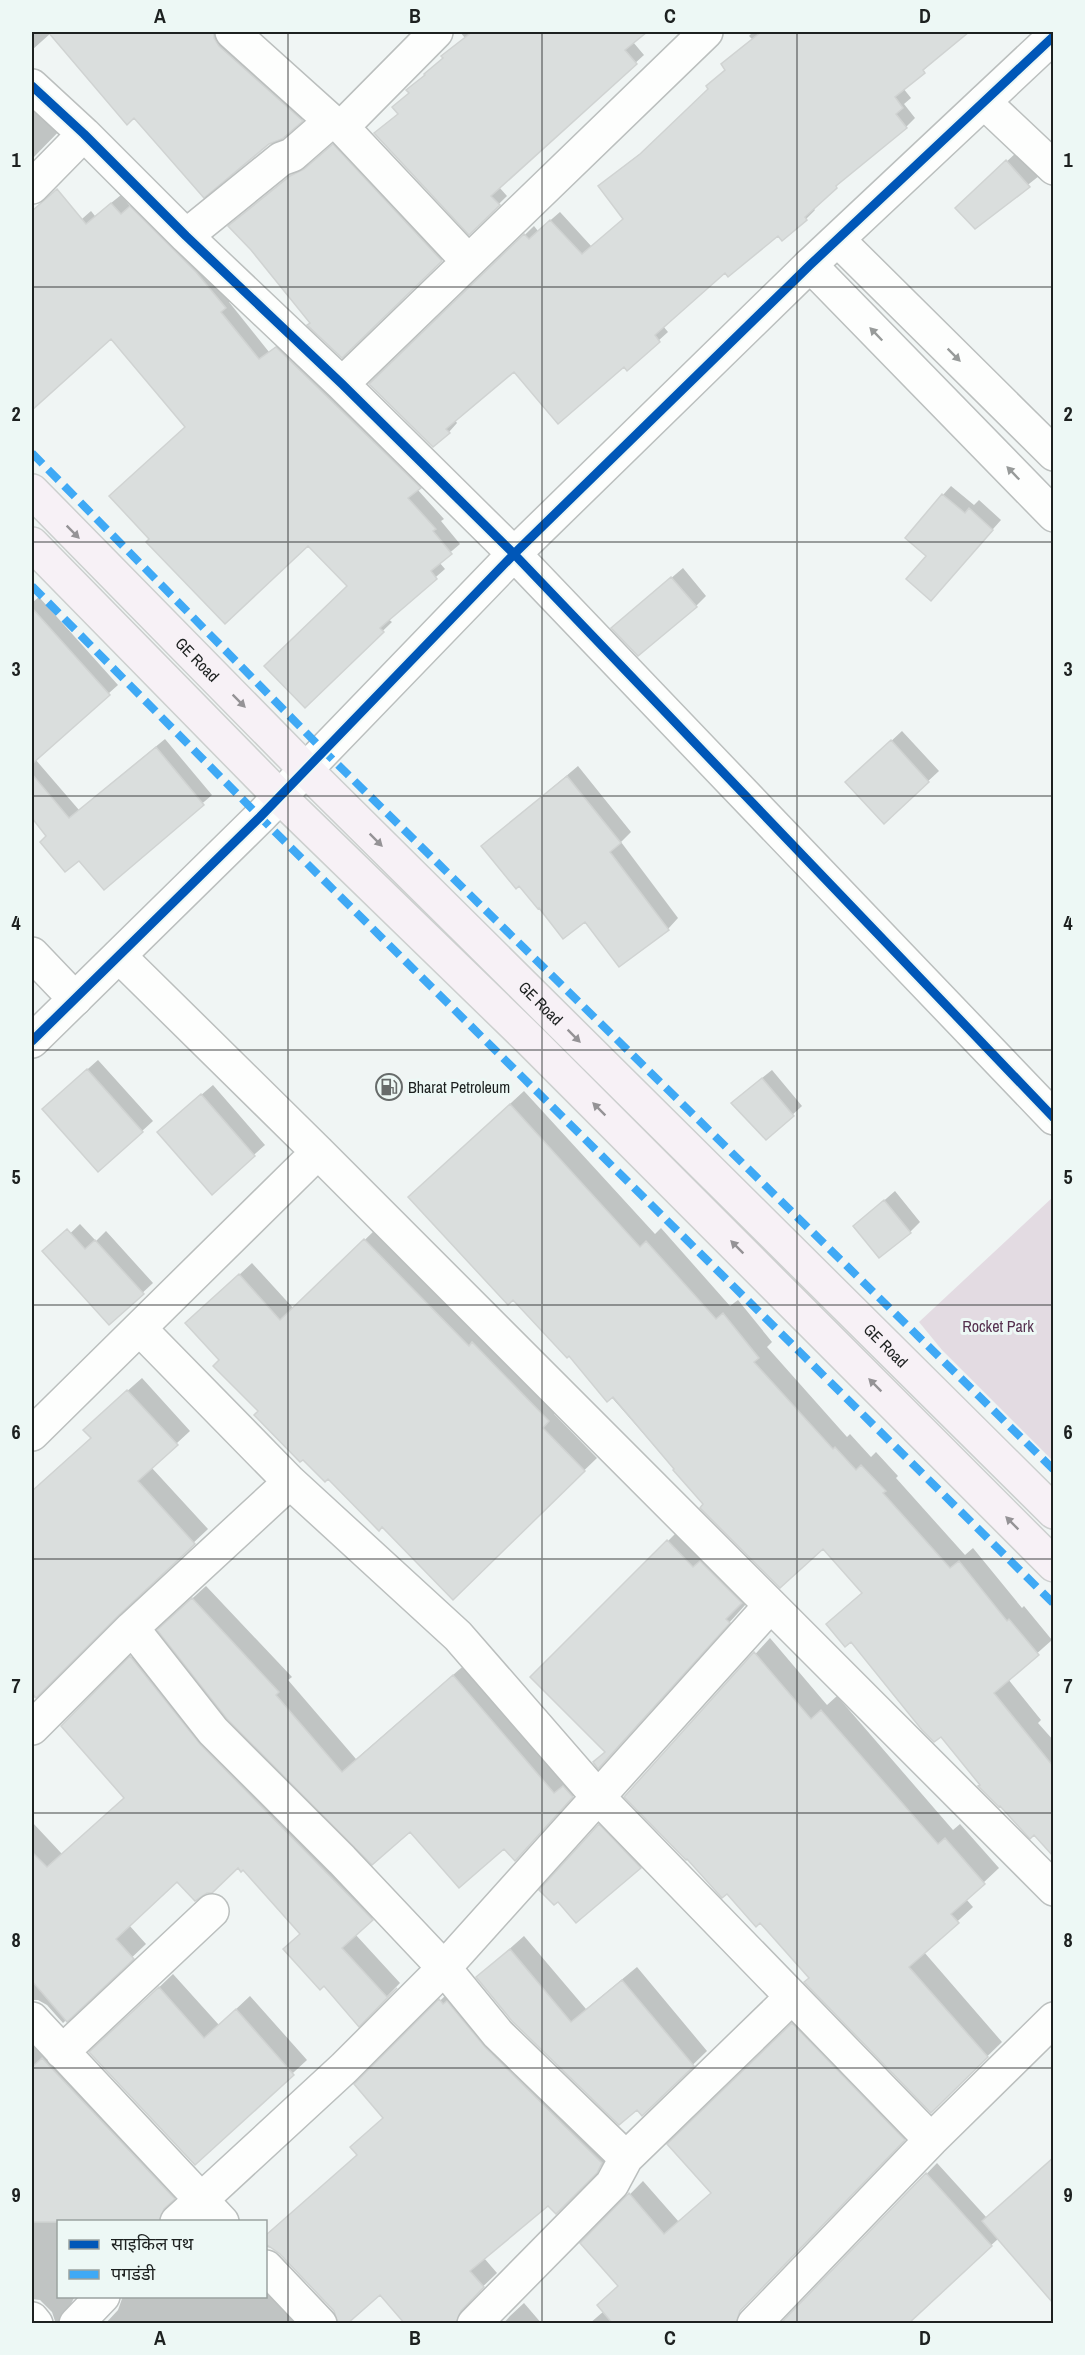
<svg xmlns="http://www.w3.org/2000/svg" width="1085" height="2355" viewBox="0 0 1085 2355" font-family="'Archivo Narrow','Noto Sans Devanagari',sans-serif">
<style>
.green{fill:#e3dbe2}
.shadow{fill:#0003}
.building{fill:#dadedd;stroke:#d0d3d2;stroke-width:1.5}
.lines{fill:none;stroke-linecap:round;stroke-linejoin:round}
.street-casing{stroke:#bbbfbe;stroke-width:36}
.secondary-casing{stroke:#bbbfbe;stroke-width:36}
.primary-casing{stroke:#cccfce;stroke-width:36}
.street{stroke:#fdfefd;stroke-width:33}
.secondary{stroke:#fdfefd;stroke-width:33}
.primary{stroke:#f7f1f6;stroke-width:33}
.quiet{stroke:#3fa9f5;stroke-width:8;stroke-dasharray:15 8;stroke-linecap:butt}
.cycleway-casing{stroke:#edf8f5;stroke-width:13}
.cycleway{stroke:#0057b8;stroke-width:9}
.oneway{fill:#989b9a}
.oneway2{fill:#959396}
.grid{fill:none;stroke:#1d2120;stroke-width:1.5;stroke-opacity:0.55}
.labels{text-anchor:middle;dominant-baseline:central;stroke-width:6;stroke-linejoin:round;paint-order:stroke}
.street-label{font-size:16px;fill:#1d2120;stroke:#edf8f5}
.poi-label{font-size:16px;fill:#1d2120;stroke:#edf8f5;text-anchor:start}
.park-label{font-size:16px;fill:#56314f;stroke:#edf8f5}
.neatline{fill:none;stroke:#1d2120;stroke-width:2}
.grid-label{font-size:20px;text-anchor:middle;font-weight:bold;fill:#1d2120}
</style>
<rect width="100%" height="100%" fill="#f0f5f4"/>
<path class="green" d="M1053,1197v264l-111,-111 -23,-28z"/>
<path class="shadow" d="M32,32h193l86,79 -29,26 -148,-21 -83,-83 -19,17z
M460,32h185l-12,10 11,13 -145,132 8,9 -38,37 -85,-108 15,-12 -5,-6 16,-15 -2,-2 57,-52z
M753,32h214l-64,56 8,10 -7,6 11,14 -9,9 -61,51 -32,30 2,2 -9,9 -28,15 -53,37 -62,55 5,6 -41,37 -2,-4 -111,5 -59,50 2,3 -8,9 -78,-48 163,-158 4,5 22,-19 32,35 33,-29 -16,-40 42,-33 59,-56 17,-20 -4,-5 29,-25 -3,-3z
M32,94l33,31 -33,34z
M341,138l108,115 -107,103 -112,-130 70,-58 14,-6z
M1017,152l22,24 -64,51 -8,-29z
M121,195l9,11 9,-8 95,100 -5,4 40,50 17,-13 142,139 -11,11 27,30 -3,2 19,23 -21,18 6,7 -57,50 4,3 -87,84 44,-120 -41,-42 -158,-5 37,-112 -76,-91 -79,72v-145l59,-52 4,5z
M951,486l23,19 5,-5 22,20 -62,70 -10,-34 14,-61z
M683,568l23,28 -10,10 -83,22z
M39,597l79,88 -83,74 44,51 86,-71 47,56 -108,93 -25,-29 -31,-23 -16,-20v-216l1,2z
M902,731l37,40 -55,51 -26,-50z
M578,766l53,66 -10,10 57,76 -10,11 -83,-9 -45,-14 -57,-60z
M98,1060l55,61 -36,33 -63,-55z
M772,1070l30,36 -35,32 -25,-44z
M213,1085l52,60 -53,47 -43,-70z
M524,1091l131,143 6,-6 69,78 8,-6 34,42 -5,5 80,90 3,-3 21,23 5,-5 22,24 -2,2 69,77 8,-7 49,60 2,-2 28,34 -44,39 33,41 -3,3 16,18v113l-72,-69 -41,-51 -90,-94 13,-48 -41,-45 -118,-43 -281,-321z
M895,1191l25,31 -10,10 -55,-6z
M80,1224l16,17 10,-10 47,52 -43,40 -52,-78z
M377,1228l184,180 -7,6 43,44 -144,139 -71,-72 -122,-114 -39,-51 -21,-49 52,-48 42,46z
M142,1378l48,53 -39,36 57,62 -90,85 -86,86v-209l60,-54 7,-21z
M685,1524l61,80 -130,145 -21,13 11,-11 -74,-74z
M206,1586l86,91 -4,3 68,79 112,-97 118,120 -57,63 -24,1 -95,-16 -38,33 -199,-247z
M770,1638l57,67 10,-9 116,134 7,-6 39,44 -33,31 7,8 -49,45 78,90 -71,69 -171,-190 -73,-64 -61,-61z
M145,1644l241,262 -31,28 45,49 -41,42 -58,-92 -58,-65 -5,-2 -61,14 -48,45 17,19 -83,79 -16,-18 -9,-5h-6v-178l30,32 63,-56 -62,-72z
M610,1815l40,42 -10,10 -40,-42z
M524,1936l62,73 51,-42 70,84 -65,63 -164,-137z
M173,1974l46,51 31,-29 57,64 -112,103 -90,-124z
M454,1987l156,170 -54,55 -8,-8 -64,54 13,15 -23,22 -5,10v10l5,8 -39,1 -54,-31 -46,18 -54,-58 -9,-5 -6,-1v-12l93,-81 26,-37 -29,-33z
M806,2011l111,115 -158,164 -41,34h-129l15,-13 15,-26 -37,-42 61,-62 36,41 34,-30 -44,-48z
M32,2018l155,166 -15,17v10l5,11h-119v74h17l-4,8v12l5,8h-20l-4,-12 -12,-12 -8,-1z
M1054,2158v143l-55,-63 -94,86h-122l154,-161 50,55z
M266,2266l54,58h-215l13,-14 5,-14h143z
M524,2303l18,21h-39l7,-8z"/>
<path class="building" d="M48,32h166v6l5,8 84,75 -21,18 -13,5 -65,54 -70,-80 -7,7z
M472,32h175l-22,18 12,14 -146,132 9,9 -31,30 -95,-102 24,-19 -6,-7 17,-14 -3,-3 19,-15 -1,-1 19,-16 -2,-2z
M761,32h208l-46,38 2,3 -30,24 8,11 -7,6 11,14 -71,58 1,2 -32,29 2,3 -25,21 -4,-5 -50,41 -3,-4 -70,62 5,7 -33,29 -3,-4 -66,57 -44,-52 -68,57 4,4 -17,14 -64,-63 155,-150 5,5 21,-19 32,34 41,-35 -25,-33 42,-32 68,-65 -2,-3 19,-16 -4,-6z
M333,144l109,117 -100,97 -35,-33 3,-2 -59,-73 -23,-24 62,-50 14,-7z
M1006,160l24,27 -55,42 -20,-21z
M57,189l29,35 25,-21 10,11 9,-8 66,66 30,36 -5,4 38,47 17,-12 145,141 -13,10 28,31 -3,2 19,23 -21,17 6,8 -57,49 4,4 -79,76 -41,-42 83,-80 -39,-40 -83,78 -79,-82 3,-3 -40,-43 76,-69 -74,-88 -79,71v-199z
M942,494l23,19 4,-5 24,22 -62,71 -25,-22 20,-23 -21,-18z
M671,577l26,30 -59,49 -27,-28z
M32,608l78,87 -78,69z
M891,740l38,42 -45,42 -39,-42z
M156,747l48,58 -100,85 -25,-29 -14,11 -25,-30 6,-6 -14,-18v-44l37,44z
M567,776l54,67 -11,9 59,78 -50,37 -34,-45 -22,17 -24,-31 -1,1 -19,-23 -3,3 -35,-43z
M87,1069l56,63 -45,40 -56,-63z
M762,1078l32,38 -28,24 -35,-37z
M201,1094l54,62 -43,39 -55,-63z
M510,1104l130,143 6,-6 70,78 7,-6 36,45 -5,4 79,87 2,-2 21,23 5,-5 25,26 -3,2 67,75 9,-7 48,60 2,-2 30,36 -45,38 59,73v90l-19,-21 -4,4 -30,-33 -1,1 -21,-21 2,-1 -39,-48 -7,5 -12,-12 -71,-88 -6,5 -19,-23 36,-31 -39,-44 -43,39 -80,-80 3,-4 -30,-34 1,-1 -61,-72 -6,5 -38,-46 -2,2 -54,-58 -5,5 -100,-108z
M884,1200l27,33 -32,25 -26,-32z
M67,1229l18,20 10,-9 49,54 -35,31 -67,-74z
M364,1239l105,107 3,-4 77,79 -6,7 42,43 -132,129 -71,-73 -3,4 -51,-52 -3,3 -22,-22 -3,2 -46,-47 4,-4 -45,-45 6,-6 -34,-37 54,-49 41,46z
M127,1390l51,55 -40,36 57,63 -76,71 -83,83 -4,-5v-202l59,-53 -8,-8z
M667,1540l26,27 7,-6 42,42 -16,16 4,4 -132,146 -5,-7 12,-10 -75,-75z
M192,1598l87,94 -3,3 66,77 111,-97 101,118 9,-7 10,11 -58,64 -11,-12 -45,39 -49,-56 -38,33 -145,-146 -70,-89z
M754,1652l57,67 10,-9 117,134 7,-6 40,46 -34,30 8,9 -50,44 79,90 -57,56 -127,-131 5,-4 -49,-55 -4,4 -29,-33 -5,4 -35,-39 -1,1 -62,-63z
M130,1656l70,88 173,176 -31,28 45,49 10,-9 -38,39 -35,-41 -4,4 -37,-41 17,-15 -57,-64 -2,2 -3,-4 -26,25h-5l-12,8 -18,-19 -61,57 18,20 -67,63 -35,-41v-129l15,15 77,-69 -63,-72z
M599,1824l42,44 -65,55 -18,-21 -4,3 -15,-15z
M510,1949l61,73 51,-42 72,86 -52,50 -5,-6 -18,15 -107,-104 -36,-44z
M159,1987l45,51 32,-29 58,66 -99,90 -106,-113z
M439,1999l4,5 4,-3 38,46 117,116 -5,10 -41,41 -8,-8 -78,65 14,16 -23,24 -5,13h-51l-25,-29 -33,29h-9l-4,-13 -54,-57 -14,-10v-9l91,-80 -7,-8 33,-29 -29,-34z
M792,2023l113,117 -165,171 -4,13h-123l-16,-19 21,-19 -38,-43 49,-50 35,41 47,-41 -44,-49z
M42,2058l133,141 -11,10 -5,13h-127v-155z
M1053,2158v145l-71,-82z
M926,2173l66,73 -84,78h-128z"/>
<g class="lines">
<defs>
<path id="street" d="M232,32l99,89 11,6 126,134
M32,86l52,48 102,102 156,148 172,170 540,564
M984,102l70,66
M342,127l94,-95
M32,187l52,-53
M186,236l95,-77 11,-4 39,-34
M838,240l216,214
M810,265l244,250
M342,384l364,-352
M32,954l43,45
M119,956l199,196 736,737
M140,1329l150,153 168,154 140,161 333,343
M32,1434l286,-282
M132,1628l81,103 129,129 102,108 54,66 128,124
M32,1728l100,-100 158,-146
M32,2019l190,203
M62,2052l150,-141
M177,2222l167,-154 100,-100 326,-362
M266,2267l54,57
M32,2319l4,5
M76,2324l27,-28
M474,2324l138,-140 14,-26 166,-161
M754,2324l177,-184 123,-121"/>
<path id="secondary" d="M32,1041l228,-224 254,-263 296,-289 244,-229"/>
<g id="primary">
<path id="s1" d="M32,491l274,279 748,742"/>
<path d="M32,544l248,253 251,244 523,524"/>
</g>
</defs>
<use href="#street" class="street-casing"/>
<use href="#secondary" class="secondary-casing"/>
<use href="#primary" class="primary-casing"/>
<use href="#street" class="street"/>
<use href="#secondary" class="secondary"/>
<use href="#primary" class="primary"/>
<path class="quiet" d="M32,453l292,298 730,719
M32,586l228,231 794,787"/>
<defs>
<path id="cycleway" d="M32,86l52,48 102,102 156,148 172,170 540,564
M32,1041l228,-224 254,-263 296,-289 244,-229"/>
</defs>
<use href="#cycleway" class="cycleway-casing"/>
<use href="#cycleway" class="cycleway"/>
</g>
<defs><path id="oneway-solid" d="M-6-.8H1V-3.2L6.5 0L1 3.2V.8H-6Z" transform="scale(1.5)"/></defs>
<g class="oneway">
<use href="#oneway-solid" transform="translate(876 334) rotate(-134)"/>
<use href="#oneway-solid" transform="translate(954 355) rotate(45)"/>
<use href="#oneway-solid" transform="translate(1013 473) rotate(-134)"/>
</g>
<g class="oneway2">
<use href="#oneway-solid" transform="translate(73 532) rotate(45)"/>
<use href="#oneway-solid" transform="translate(239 701) rotate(45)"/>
<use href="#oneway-solid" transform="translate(376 840) rotate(45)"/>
<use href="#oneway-solid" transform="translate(574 1036) rotate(45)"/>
<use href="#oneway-solid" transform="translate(599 1109) rotate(-135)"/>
<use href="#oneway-solid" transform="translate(737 1247) rotate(-135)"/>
<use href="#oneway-solid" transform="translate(875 1385) rotate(-135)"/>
<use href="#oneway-solid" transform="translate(1012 1523) rotate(-135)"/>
</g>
<path class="grid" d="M288,32v2292M542,32v2292M797,32v2292M32,287h1022M32,542h1022M32,796h1022M32,1050h1022M32,1305h1022M32,1559h1022M32,1813h1022M32,2068h1022"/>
<defs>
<symbol id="fuel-ring" viewBox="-11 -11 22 22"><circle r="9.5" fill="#edf8f5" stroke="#676b6a" stroke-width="1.5"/><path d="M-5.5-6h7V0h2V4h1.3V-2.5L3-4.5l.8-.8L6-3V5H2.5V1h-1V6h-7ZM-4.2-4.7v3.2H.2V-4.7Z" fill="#676b6a"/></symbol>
</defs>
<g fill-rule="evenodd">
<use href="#fuel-ring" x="374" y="1072" width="30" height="30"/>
</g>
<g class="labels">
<g class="street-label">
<text stroke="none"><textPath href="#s1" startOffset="236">GE Road</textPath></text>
<text stroke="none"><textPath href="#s1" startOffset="722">GE Road</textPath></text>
<text stroke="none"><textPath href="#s1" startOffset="1208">GE Road</textPath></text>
</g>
<g class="poi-label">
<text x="408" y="1087">Bharat Petroleum</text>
</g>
<g class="park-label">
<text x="998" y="1326">Rocket Park</text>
</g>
</g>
<rect width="1085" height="2355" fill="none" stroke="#edf8f5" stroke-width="66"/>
<rect x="57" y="2220" width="210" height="78" fill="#edf8f5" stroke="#9aa2a0" stroke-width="1.5"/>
<rect x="69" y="2240" width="30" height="9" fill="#0057b8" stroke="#9aa2a0" stroke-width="1.5"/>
<text x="111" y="2250" font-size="18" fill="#1d2120">साइकिल पथ</text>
<rect x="69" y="2270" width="30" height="9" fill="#3fa9f5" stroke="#9aa2a0" stroke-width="1.5"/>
<text x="111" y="2280" font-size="18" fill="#1d2120">पगडंडी</text>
<rect x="33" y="33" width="1019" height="2289" class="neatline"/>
<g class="grid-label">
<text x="160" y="23">A</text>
<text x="415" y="23">B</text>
<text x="670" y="23">C</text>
<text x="925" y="23">D</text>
<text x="16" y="167">1</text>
<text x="1068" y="167">1</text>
<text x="16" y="421">2</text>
<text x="1068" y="421">2</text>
<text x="16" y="676">3</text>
<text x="1068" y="676">3</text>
<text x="16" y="930">4</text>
<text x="1068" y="930">4</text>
<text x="16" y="1184">5</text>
<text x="1068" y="1184">5</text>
<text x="16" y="1439">6</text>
<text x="1068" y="1439">6</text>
<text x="16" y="1693">7</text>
<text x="1068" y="1693">7</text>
<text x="16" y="1947">8</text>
<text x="1068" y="1947">8</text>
<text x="16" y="2202">9</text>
<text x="1068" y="2202">9</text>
<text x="160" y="2345">A</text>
<text x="415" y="2345">B</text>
<text x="670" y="2345">C</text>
<text x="925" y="2345">D</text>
</g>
</svg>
